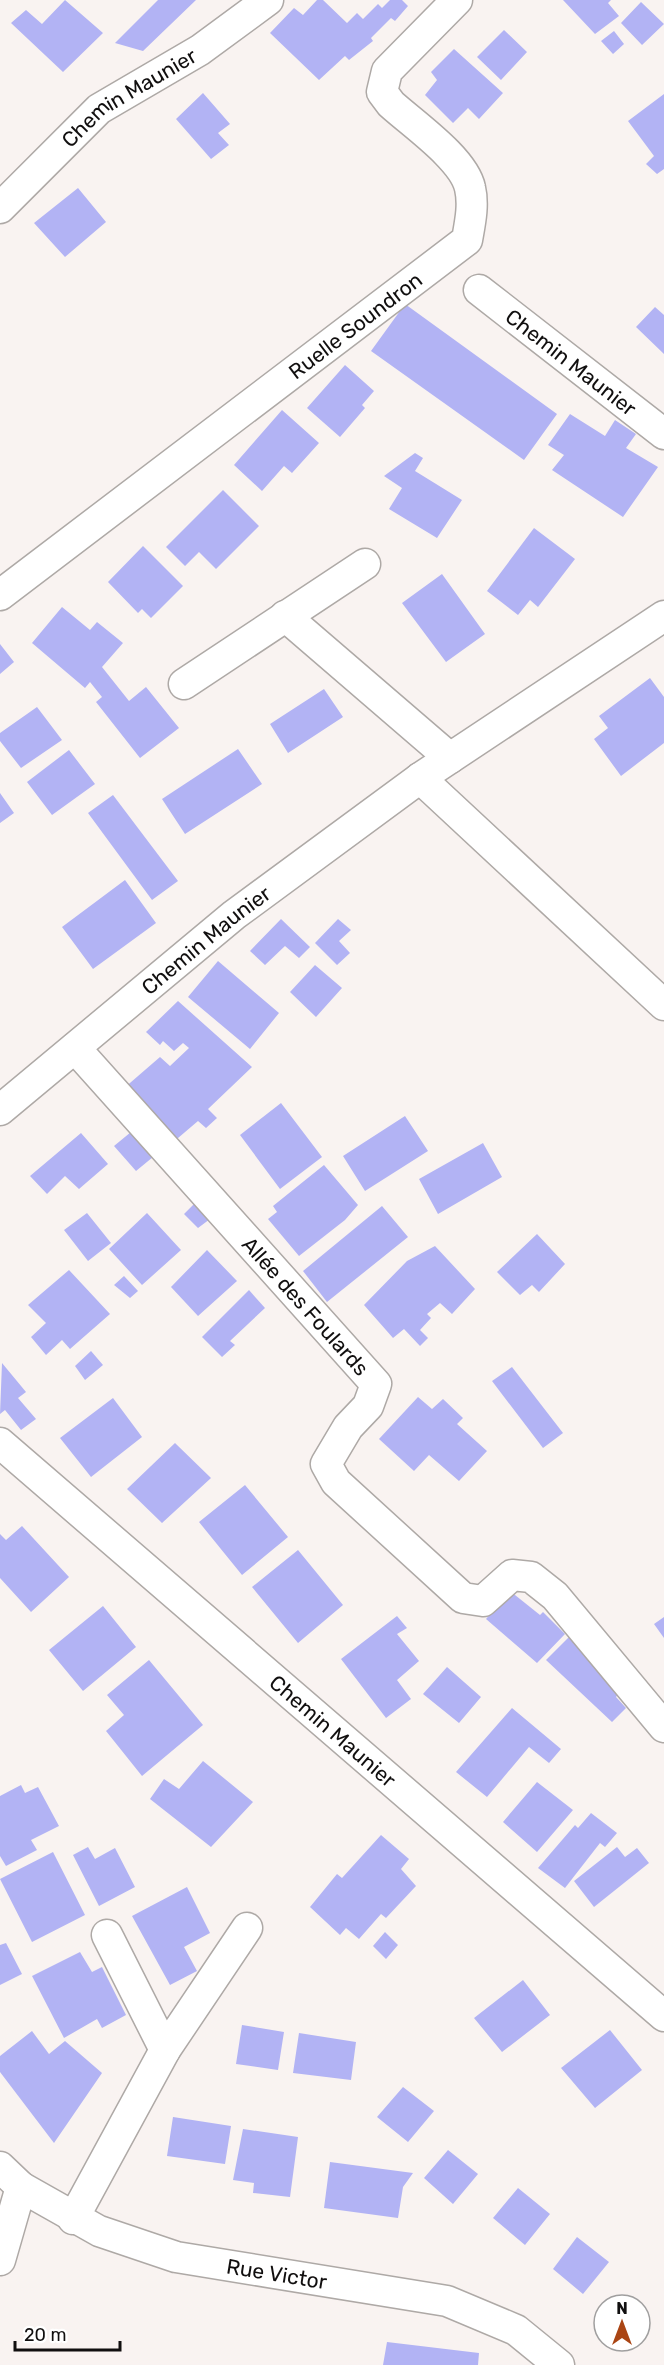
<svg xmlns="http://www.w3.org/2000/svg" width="664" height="2365" viewBox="0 0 664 2365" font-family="Rubik,sans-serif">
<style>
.building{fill:#b2b3f4}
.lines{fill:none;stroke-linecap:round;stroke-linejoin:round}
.street-casing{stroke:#aea9a6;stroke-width:33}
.street{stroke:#fff;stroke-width:30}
.labels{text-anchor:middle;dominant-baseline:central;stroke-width:6;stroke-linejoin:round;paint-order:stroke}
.street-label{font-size:21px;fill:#110f0f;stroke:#fff}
</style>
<rect width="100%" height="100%" fill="#f9f3f1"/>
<path class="building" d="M65,0l38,33 -40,39 -52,-49 15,-13 16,14z
M158,0h38l-53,51 -28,-8z
M317,0h6l24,23 10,-10 6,6 15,-15 4,4 8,-8h12l6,6 -13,15 -4,-3 -20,20 2,3 -24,19 -4,-4 -26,24 -49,-47 24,-25 9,7z
M563,0h48l-3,3 11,13 -24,18z
M641,2l23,22 -22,21 -21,-22z
M504,30l23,22 -26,28 -24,-23z
M614,31l10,13 -11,10 -12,-13z
M454,49l49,44 -24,26 -11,-11 -15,15 -28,-28 12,-15 -6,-8z
M203,93l27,31 -12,9 11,12 -18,14 -35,-40z
M664,94v75l-7,5 -11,-10 8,-8 -26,-35z
M78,188l28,34 -41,35 -31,-34z
M405,304l152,110 -33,46 -153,-109z
M655,307l9,8v39l-28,-27z
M345,365l29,26 -12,14 3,3 -25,29 -33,-29z
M282,410l37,33 -27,30 -8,-7 -22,25 -28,-26z
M570,414l35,22 10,-16 21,14 -10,14 32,19 -35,50 -71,-47 12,-15 -16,-10z
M415,453l8,5 -8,13 47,29 -25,38 -48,-29 13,-21 -18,-12z
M223,490l36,36 -43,43 -17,-17 -14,14 -19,-19z
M534,528l41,31 -37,48 -8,-7 -12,15 -31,-24z
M143,546l40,40 -32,32 -9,-9 -4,4 -30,-31z
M442,574l43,60 -39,28 -44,-59z
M62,607l28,23 7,-8 26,21 -21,24 27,34 17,-14 33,41 -39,30 -44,-56 6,-5 -12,-15 -5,6 -53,-45z
M0,644l14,18 -14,12z
M650,678l14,19v46l-43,33 -27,-37 14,-11 -9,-12z
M324,689l19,28 -55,36 -18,-29z
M37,707l25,33 -41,28 -21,-27v-8z
M238,749l24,35 -77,50 -23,-35z
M69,750l26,34 -43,31 -25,-33z
M0,793l14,20 -14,10z
M113,795l65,86 -26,19 -64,-87z
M125,880l31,43 -63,46 -31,-42z
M281,919l29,28 -11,11 -14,-12 -20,19 -15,-14z
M338,919l13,11 -12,11 11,12 -13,12 -22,-22z
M218,961l61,52 -29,36 -62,-52z
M315,965l27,23 -26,29 -26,-25z
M178,1001l74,66 -44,42 9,9 -11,10 -8,-7 -27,23 -48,-55 37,-32 10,9 19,-18 -6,-5 -9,8 -11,-10 -3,4 -14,-13z
M281,1103l41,54 -42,32 -40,-54z
M405,1116l23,35 -63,40 -22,-35z
M131,1132l22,25 -17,14 -22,-25z
M81,1133l27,31 -29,25 -14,-13 -18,18 -17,-18z
M483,1143l19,34 -64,37 -19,-35z
M324,1165l34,40 -13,15 -46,36 -31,-37 9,-7 -4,-6z
M195,1203l15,16 -12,9 -14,-14z
M382,1206l26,31 -81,65 -24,-31z
M87,1213l24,30 -23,18 -24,-31z
M147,1213l34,37 -39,35 -33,-36z
M537,1234l28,30 -26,28 -7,-7 -12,10 -23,-23z
M435,1246l40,43 -23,25 -12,-11 -13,11 4,4 -11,12 8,8 -8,8 -16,-17 -11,9 -29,-33 43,-44z
M207,1250l30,31 -39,35 -27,-29z
M69,1270l41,44 -40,35 -8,-9 -16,15 -15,-18 15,-14 -18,-18z
M124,1276l14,15 -8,7 -16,-13z
M249,1290l16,18 -35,33 5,4 -13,12 -20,-20z
M91,1351l12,14 -18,15 -10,-14z
M2,1363l24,29 -8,6 18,21 -15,11 -16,-20 -5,4z
M512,1367l51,66 -20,15 -51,-67z
M418,1397l14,12 11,-10 20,19 -6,6 30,27 -28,30 -30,-26 -15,16 -35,-32z
M113,1398l29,39 -51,40 -31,-39z
M175,1443l36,35 -49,45 -35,-34z
M245,1485l43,52 -46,38 -43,-53z
M22,1526l47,51 -38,35 -31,-34v-44l6,6z
M298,1550l45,55 -45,38 -46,-56z
M510,1591l30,24 3,-3 22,22 -28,29 -51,-44z
M103,1606l33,41 -53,44 -34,-41z
M397,1616l10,12 -10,6 22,27 -22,19 14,19 -25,19 -45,-59z
M664,1617v21l-10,-14z
M571,1635l48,58 -3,4 10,11 -14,14 -66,-62z
M149,1660l54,65 -61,51 -36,-45 18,-16 -17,-20z
M447,1667l34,30 -22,26 -36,-29z
M512,1708l49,41 -12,14 -20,-16 -42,50 -31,-25z
M203,1761l50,41 -42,45 -61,-48 14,-20 15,10z
M537,1782l36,28 -36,42 -34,-30z
M21,1785l4,8 13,-6 21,39 -28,14 6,10 -31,16 -6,-10v-60z
M591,1813l26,20 -12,14 -5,-4 -35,45 -27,-20 37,-43 3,3z
M381,1835l28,24 -8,10 15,17 -30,32 -5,-4 -22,25 -13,-11 -6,7 -30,-28 27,-33 5,4z
M88,1847l7,12 20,-11 20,39 -36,19 -26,-51z
M617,1847l8,10 12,-9 12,15 -55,44 -20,-26z
M53,1852l32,63 -53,27 -32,-63z
M187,1887l23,46 -26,14 13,24 -27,14 -38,-69z
M385,1932l13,13 -12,14 -13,-13z
M6,1943l16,31 -22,11v-40z
M80,1952l12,20 10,-5 24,48 -24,13 -5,-9 -33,19 -32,-62z
M523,1980l27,35 -48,37 -28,-34z
M242,2025l42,7 -6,38 -42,-6z
M610,2030l32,40 -47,38 -34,-40z
M32,2031l17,23 16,-13 37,32 -48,70 -54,-71v-16z
M299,2033l57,9 -5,38 -58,-7z
M403,2087l31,24 -26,31 -31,-25z
M173,2117l58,9 -6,38 -58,-8z
M243,2129l55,8 -8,60 -37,-4 1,-10 -21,-3z
M448,2150l30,24 -25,30 -29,-26z
M330,2162l83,11 -10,14 -5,31 -74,-10z
M518,2188l32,26 -25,31 -32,-27z
M577,2237l32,25 -26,32 -30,-25z
M387,2342l92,11 -1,12h-95z"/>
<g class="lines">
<defs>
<g id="street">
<path id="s1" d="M0,208l99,-99 101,-59 68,-50"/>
<path id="s2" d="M479,290l185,144"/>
<path id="s3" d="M0,595l467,-355c3,-17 7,-35 3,-52 -6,-29 -57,-64 -79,-84l-9,-12 5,-21 70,-71"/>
<path d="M285,616l165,142"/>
<path d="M184,684l181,-120"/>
<path d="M420,778l244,227"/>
<path id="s4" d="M75,1048l301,336 -8,22 -20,21 -22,37 10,18 127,116 20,3 29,-26 19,2 24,19 109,131"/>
<path id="s5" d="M0,1110l234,-195 186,-137 244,-162"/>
<path id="s6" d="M0,1443l664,573"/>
<path d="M107,1935l58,115"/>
<path id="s7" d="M0,2167l21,20 78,44 77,26 271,44 69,29 43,35"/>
<path d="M73,2219l92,-169 82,-122"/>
<path d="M0,2260l21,-73"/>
</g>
</defs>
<use href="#street" class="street-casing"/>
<use href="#street" class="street"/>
</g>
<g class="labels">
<g class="street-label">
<text stroke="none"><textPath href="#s1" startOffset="171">Chemin Maunier</textPath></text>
<text stroke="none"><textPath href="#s3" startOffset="446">Ruelle Soundron</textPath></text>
<text stroke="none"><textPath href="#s2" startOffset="117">Chemin Maunier</textPath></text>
<text stroke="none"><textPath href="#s5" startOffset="267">Chemin Maunier</textPath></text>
<text stroke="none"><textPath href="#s4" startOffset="346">Allée des Foulards</textPath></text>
<text stroke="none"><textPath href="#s6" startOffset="440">Chemin Maunier</textPath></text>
<text stroke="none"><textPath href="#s7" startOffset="302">Rue Victor</textPath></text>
</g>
</g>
<g transform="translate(622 2323)"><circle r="28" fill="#ffffff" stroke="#a09f9f" stroke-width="1.5"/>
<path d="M0-4.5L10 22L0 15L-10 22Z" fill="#aa4514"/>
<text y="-9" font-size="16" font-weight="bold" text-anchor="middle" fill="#110f0f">N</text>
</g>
<path d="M15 2341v9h105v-9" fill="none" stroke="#110f0f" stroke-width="3"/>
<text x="24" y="2341" font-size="18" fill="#110f0f" stroke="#ffffff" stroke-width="4.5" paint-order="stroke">20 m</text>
</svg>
